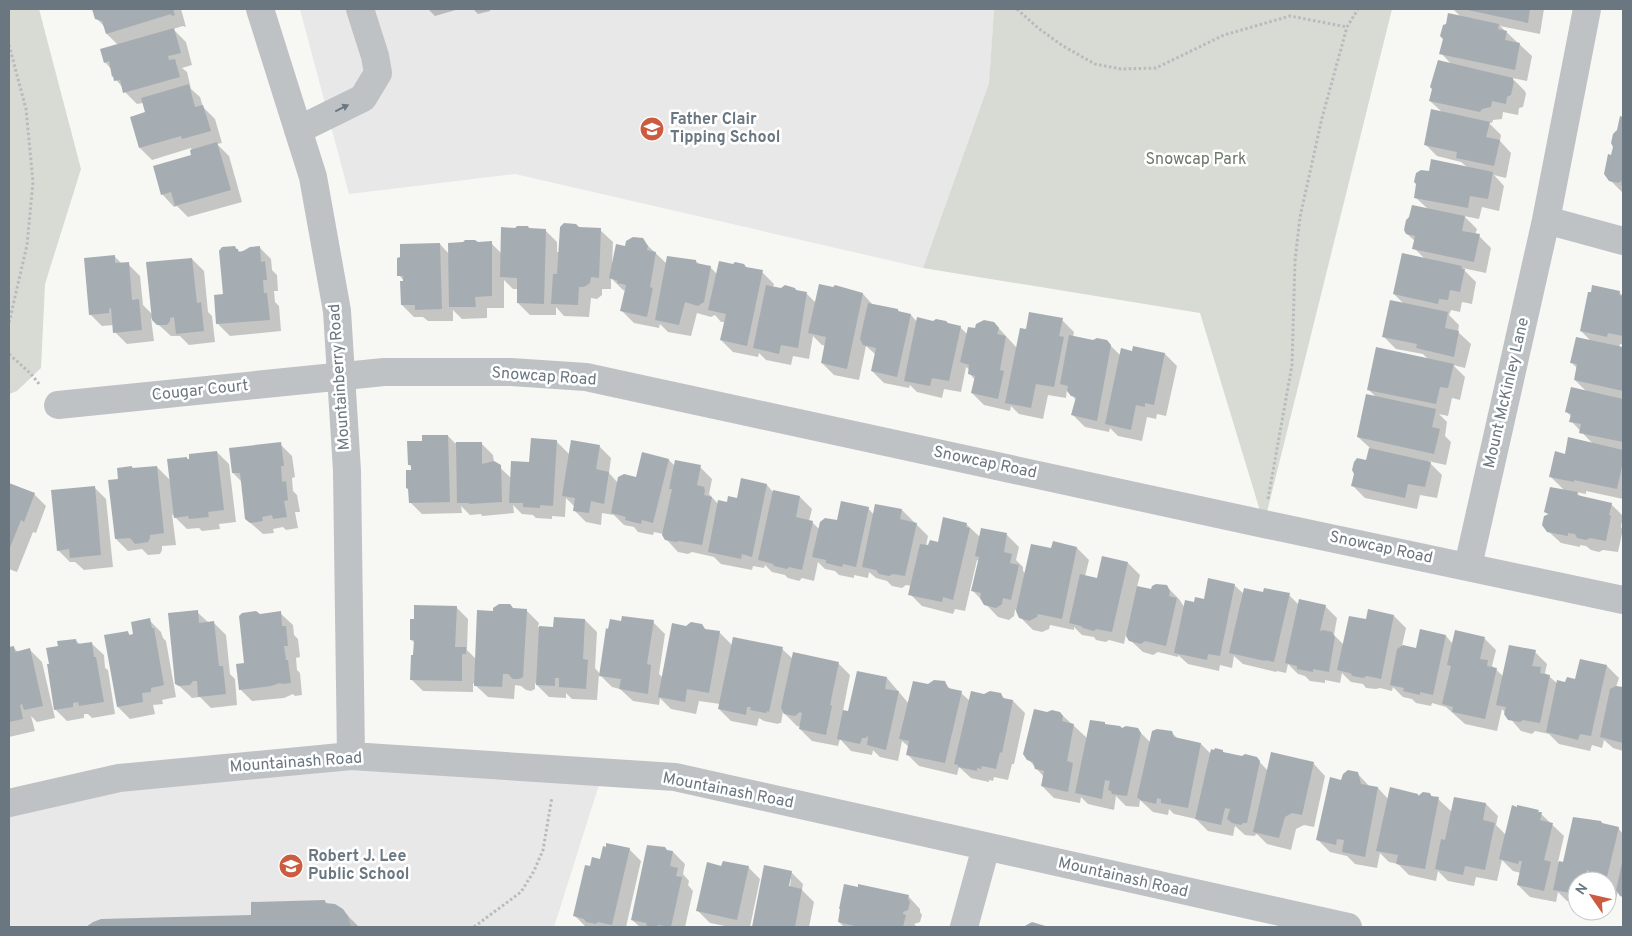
<svg xmlns="http://www.w3.org/2000/svg" width="1632" height="936" viewBox="0 0 1632 936" font-family="Overpass,sans-serif">
<style>
.built{fill:#e7e8e7}
.green{fill:#d7dbd4}
.shadow{fill:#0003;fill-rule:evenodd}
.building{fill:#a6adb2}
.lines{fill:none;stroke-linecap:round;stroke-linejoin:round}
.path{stroke:#b8bbbd;stroke-width:3;stroke-dasharray:2.5 2.5;stroke-linecap:butt}
.minor{stroke:#bec2c5;stroke-width:28}
.oneway{fill:#6a7781}
.labels{text-anchor:middle;dominant-baseline:central;stroke-width:5;stroke-linejoin:round;paint-order:stroke}
.poi-label{font-size:16px;font-weight:bold;fill:#6a7781;stroke:#fff;text-anchor:start}
.park-label{font-size:16px;fill:#6c7968;stroke:#fff}
.street-label{font-size:16px;fill:#6a7781;stroke:#fff}
</style>
<rect width="100%" height="100%" fill="#f7f7f4"/>
<path class="built" d="M300,9h694l-5,74 -66,185 -408,-94 -166,20z
M351,756l252,16 -49,155h-545v-122z"/>
<path class="green" d="M9,9h30l42,160 -36,115 -4,84 -24,23 -8,3z
M994,9h398l-128,515 -64,-211 -277,-45 66,-185z"/>
<path class="shadow" d="M93,9h88l5,18 -3,-1 -10,3 13,13 6,23 -10,3 5,4 4,17 9,8 3,10 12,12 7,24 -5,1 12,12 13,46 -54,15 -11,-11 -3,1 -12,-13 31,-38 -2,-8 -39,12 -12,-12 6,-35 -3,-10 -6,1 -12,-12 -2,-4 -10,-12 -2,-7 -6,-7 13,-17 -11,-11 -2,-7 -9,-9z
M428,9h31l-24,7z
M473,9h17v2l-12,3z
M1453,9h91l-4,25 -40,-8 32,30 -5,25 -15,-3 13,13 1,3 -3,13 -4,1 -1,7 -15,-3 -1,7 -9,1 -1,3 -4,-1 13,13 -1,6 11,12 -5,25 -12,-3 10,11 -5,25 -17,-4 -3,12 -15,-3 13,13 -2,6 4,1 12,12 -5,25 -24,-5 14,14 -4,22 -10,-2 -2,10 -9,-2 -2,5 10,10 -1,7 13,12 -6,24 -12,-3 12,12 -5,23 -8,-2 -4,18 -9,-2 8,8 -2,14 6,6 -5,23 -18,-4 14,14 -5,23 -17,-3 -3,14 -52,-11 -12,-12 14,-25 3,-13 -12,-11 19,-39 -9,-9 61,-29 -6,-6 -27,-5 -12,-12 21,-32 -11,-11 31,-35 -11,-11 1,-7 -8,-7 21,-25 -13,-12 15,-24 38,-5 -7,-6 -24,-6 -12,-12 18,-31 -13,-12 22,-36 -11,-12 20,-36z
M1621,118h2v75l-13,-13 2,-24z
M529,229l16,1 12,12v10h3l19,-23 21,1 13,12 -1,24 14,-18 16,-8 25,24 29,-3 4,4 10,2 7,7 30,-6 15,4 12,12 -1,3 34,7 9,9 19,-17 28,8 11,12 24,4 2,3 11,2 6,7 43,5 7,7 27,-11 23,25 10,-17 35,-11 12,12 -1,5 20,4h13l14,14 13,-3 32,2 12,12 -11,50 -9,-2 -1,5 -9,-2 -5,24 -24,-5 -8,-8 -1,4 -24,-5 -12,-12 3,-15 -9,-10 -1,8 -18,-3 -5,24 -24,-5 -8,-8 -1,5 -26,-6 -12,-12 3,-13 -6,-7 1,-3 -4,-3 -5,25 -17,-3 -2,9 -25,-6 -7,-7 -1,3 -25,-5 -12,-12 4,-16 -10,-9 -7,34 -25,-5 -12,-12 4,-17 -4,-1 -9,-9 -4,23 -16,-3 -2,9 -25,-5 -7,-7 -1,4 -25,-5 -12,-12 4,-18h-4l-6,-7 -4,2 -14,-4 -6,23 -23,-4 -8,-8 -1,4 -25,-5 -12,-12 4,-20 -3,-1 -12,-12v11h-9v6l-5,4 -6,-1 -2,19 -25,-1 -8,-9v8h-26l-12,-12v-14h-5l-9,-9v28h-17v10l-25,1 -9,-9v11h-25l-5,-4h-9l-12,-12 3,-23 -6,-7 41,-31 9,10 29,-11h13l10,10z
M235,247l6,6 18,-6 12,12 1,11 5,5 1,16h-4l1,11 4,4 2,25 -51,5 -12,-12z
M114,256l8,8h6l12,12 3,29 9,9 40,-55 12,12 4,41 4,4 3,26 -26,3 -9,-9h-9l-20,-18 3,23 -27,3 -12,-12 -1,-7 -12,1 -12,-12z
M1619,292l4,4v49l-3,-1 -1,4 4,1v150l-37,-8v3l-10,-2 6,6 29,6 12,12 -2,11 2,2 -5,23 -15,-2 -4,2 -8,-2 -5,-4 -6,-1v2l-19,-4 -13,-12 1,-16 -4,-3 19,-22 -13,-13 15,-22 27,-11 -22,-23 1,-4 -5,-5 21,-19 -13,-13 2,-12 -6,-6 21,-20 -11,-11z
M448,436l7,7h26l12,12 1,7 17,16 45,-37 14,14 29,-9 12,12 -2,15 9,10 19,-4 6,-26 26,7 6,6 25,1 12,12 -3,15 10,11 9,-2 10,-4 4,-19 25,5 6,7 27,5 12,12 -3,12 3,1 7,7 49,-21 6,7 28,-5 26,26 -2,10 13,-3 27,-19 14,13 2,-8 25,6 12,12 -3,13 7,7v4l3,3 26,-25 25,-1 12,12 -4,16 13,3 30,-16 12,12 -3,12 15,3 14,-4 13,13 6,9 20,-8 29,-15 10,9 45,1 10,10 26,1 12,12 -3,17 10,10 23,-24 27,-5 12,12 -4,18 15,4 4,-19 25,5 7,8 31,-6 12,12 -4,16 11,10 32,-24 12,12 -2,9 13,11 18,-4 31,-14 12,12 -3,9 7,2v62l-10,-3 -9,-8 -2,8 -10,-3 -2,6 -31,-7 -10,-10 -14,-3 -3,3 -11,-3 -19,-22 -5,22 -32,-7 -19,-17 -14,-4 -1,3 -15,-3 -4,-4 -9,-2 -10,-10 -1,4 -12,-3 -4,1 -10,-1 -3,-4 -12,-2 -9,-9 -2,10 -15,-3v3l-15,-2 -5,-5 -7,-2 -10,-10 -2,9 -9,-2 -1,1 -33,-8 -9,-8 -2,12 -12,-3 -1,6 -31,-7 -10,-9v2l-20,-5 -5,3 -10,-3 -13,-12 -4,-6 -2,10 -15,-4 -3,2 -10,-2 -2,-3 -12,-2 -8,-8v3l-24,-5 -1,4 -7,3 -9,-2 -12,-12 -3,-8h-3l-1,6 -5,4 -11,-3 -25,-26 6,-30 -2,-1 -12,51 -10,-2 -2,5 -31,-8 -12,-12 2,-8 -6,-1 -4,3 -10,-2 -5,-5 -11,-3 -7,-6 -1,6 -14,-3v3l-15,-3 -4,-4 -10,-2 -7,-7 -4,19 -12,-3 -3,3 -11,-3 -3,-3 -13,-3 -7,-7 -1,3 -11,-2 -1,4 -31,-6 -7,-7 -22,-5 -4,2 -10,-2 -12,-13 -3,-5 -9,-2 -1,3 -15,-3 -4,-5 -10,-2 -10,-10 -12,-2 -1,12 -15,-3 -12,-12 1,-3 -9,-9 -1,19 -13,-1v3l-16,-1 -3,-3 -11,-1 -9,-9 1,8 -32,3 -1,-2 -11,1 -9,-9 1,7 -40,1 -12,-12 2,-34 -3,-4 14,-22z
M280,444l12,12 3,21 -3,1 1,13 4,4 3,17h-5l3,16 -12,2 -3,-3 -10,2 1,4 -11,1 -17,-15 -4,-37 -9,-9z
M217,452l12,12 7,58 -17,2 1,5 -18,2 -3,-3 -12,1 -15,-15 4,31 -14,1v4l-2,4 -12,1 -6,-6 -14,2 -12,-12 3,-59 13,-13 2,2 23,-2 14,14 16,-23 4,4z
M9,485l25,9 12,12 -10,27 -3,-1 -16,40 -8,-3z
M94,487l12,12 7,68 -29,3 -9,-8h-5l-12,-12z
M456,607l12,12 -1,31 9,9 18,-47 20,-2h12l13,13 -1,4 17,1v-10l30,2 12,12 -2,36 5,6 9,-44 14,-8h30l12,12 -6,40 4,4 23,-51 15,-2 6,6 12,1 14,14 49,3 11,10 45,4 12,12 -7,36 6,1 38,-34 22,26 19,-18 16,-4 8,9 9,2 9,8 14,-6 16,-1 6,6 7,1 12,12 -11,51h-2l-4,16 -14,-3 -1,4 -4,-1v2l-18,-4 -12,-11 -2,8 -38,-9 -12,-12 2,-7 -7,-6 -4,20 -18,-4 -7,-7 -1,5 -21,-4 -11,-12 -2,7 -26,-5 -12,-12 1,-2 -4,-1 -14,-14 -2,11h-2l-1,1 -14,-3 -5,-3 -2,8 -26,-5 -12,-12 1,-5 -21,-3 -3,13 -25,-5 -11,-11 -1,7 -26,-4 -13,-12 -8,-2 -13,-13 -2,26 -25,-1 -6,-6v5l-17,-1 -14,-14v6l-4,2 -5,-1 -5,-4 -6,-1 -1,14 -26,-2 -15,-14v9l-50,-1 -12,-12 4,-36 -4,-3z
M197,612l12,11h5l12,12 4,39 5,5 2,26 -26,3 -11,-11 -8,1 -3,-3 -13,-12z
M280,613l13,12 1,10 4,4 2,18 -4,1 1,12 3,3 2,22 -7,1 -2,-2 -9,4 -32,3 -12,-12 20,-74z
M149,620l12,12 2,6 3,3 10,56 -14,3 1,4 -10,1 2,9 -25,5 -12,-12 9,-75 4,4 3,-1z
M75,640l6,5 10,-2 13,12 1,13 3,2 7,44 -23,4 -4,-4h-4v4l-17,3 -12,-12 -5,-44 10,-18z
M13,647l5,5 12,-2 12,12 13,56 -18,4 -6,-6 4,15 -26,6v-89z
M1060,713l28,26 16,-16 2,2 16,4h15l14,14 20,-11 7,7 23,5 10,10 12,-2 2,2 31,4 12,13 45,-8 12,13 -11,51 -10,-2 -8,4 -5,21 -24,-6 -10,-10 -3,2 -9,-1 -10,-9 -2,10 -25,-5 -12,-12 -22,-5 -5,-5 -1,6 -15,-3 -13,-12 -1,7 -13,-1 -10,-10 -2,14 -26,-6 -7,-7 -1,6 -26,-5 -12,-12 2,-9 -16,-18 20,-45z
M1357,773l13,14 8,1 11,12 41,-6 3,4 5,1 14,13 3,-14 31,6 12,12 -2,9 10,10 32,-24 26,25 -6,26 6,1 54,-35 5,6v63l-5,-6 -2,8 -9,-1v-17h-30v22l-10,-2 -9,-9 -2,10 -26,-5 -12,-12 3,-12 -8,-2 -11,-11 -5,21 -21,-4 -2,9 -26,-5 -10,-10 -2,10 -27,-6 -11,-11 -9,-2 -9,-9 -3,15 -22,-4 -8,-8 -17,-4 -12,-12 24,-59z
M629,849l12,12 -15,66h-40l-11,-11 15,-49z
M668,851l5,1 12,12 -2,10 6,7 -1,4 5,6 -8,36h-45l-8,-7z
M722,867h26l12,12 -10,48h-20l-20,-4 -12,-12z
M765,867l26,5 12,12 -1,6 12,12 -5,25h-55zM789,879h2l-2,14z
M908,896l12,13v3l2,3 -2,7 -6,2 3,3h-73l-5,-5z
M325,901l3,4 14,5 17,17h-270l1,-2 162,-9z"/>
<path class="building" d="M92,9h81l2,6 -3,1 -1,-2 -65,20 -4,-13 -7,-2z
M1463,9h67l-2,14z
M1448,13l51,11 -1,5 9,2 -2,9 15,3 -5,27 -76,-16 4,-15 -3,-3 3,-11 3,-1z
M174,28l7,25 -13,3 1,4 6,-1 5,18 -57,16 -3,-13 -6,1 -1,-5 -1,1 -3,-16 -5,2 -4,-14z
M1438,60l75,18v3h1l-3,14 -4,2 -1,7 -14,-3 -1,6 -9,2 -2,3 -51,-11 3,-12 -2,-2z
M189,84l6,23 8,-2 8,26 -29,8 -1,-3 -42,12 -9,-31 15,-5 -4,-14z
M1431,109l59,13 -4,15 14,3 -6,26 -38,-8 1,-6 -33,-7z
M1620,116l3,1v68h-2l1,-4 -4,2 -9,-2 -5,-7 4,-20 3,1 2,-8 -2,-4 2,-9 4,-4z
M217,142l14,48 -56,16 -4,-14 -10,3 -8,-29 38,-11 -1,-5z
M1431,159l62,13 -5,27 -18,-3 -2,12 -54,-10 2,-14 -2,-2 2,-9 5,-3 8,1z
M1412,205l53,11 -3,15 18,3 -6,28 -62,-13 3,-13 -9,-2 -2,-4 2,-10 3,-3z
M564,223l12,1 3,3 22,1 -2,50 -8,-1 -1,6 -6,4h-5l-1,18 -27,-1 2,-30h4l3,-47z
M517,226h11l1,2 17,1 -2,75 -27,-1v-25l-17,-1 1,-50 14,1z
M633,237l10,1 5,8 -1,4 9,2 -6,35 3,1 -6,29 -27,-6 6,-26 -9,-2 1,-2 -9,-3 7,-34 9,2 1,-5z
M465,240h10l3,2 14,-1v55l-17,1 1,10h-27l-1,-64 15,-1z
M440,243l2,66 -27,1v-5h-14l-1,-24h3v-5h-6v-18l3,-1v-13z
M235,246l1,3h2v3l5,-1 7,-4 10,-1 1,16 4,-1 2,19h-4l1,13h3l3,27 -54,4 -2,-29 9,-1 -4,-43 3,-4z
M1402,253l60,13 -1,2 4,1 -5,23 -10,-2 -2,10 -9,-1 -1,5 -45,-10z
M115,255v8l14,-1 3,38 7,-1 3,31 -29,3 -2,-25 -2,1v4l-20,2 -5,-57z
M667,256l29,4v3l15,3 -7,36 -6,4 -13,-4 -6,23 -24,-5z
M192,258l5,45 4,-1 3,29 -28,3 -2,-17 -4,1v3l-3,4h-10l-5,-5 -6,-58z
M719,261l14,3 2,-2 9,2 2,3 17,3 -16,76 -27,-6 6,-26 -18,-4z
M819,284l14,3 2,-2 28,8 -16,76 -26,-6 5,-26 -18,-4z
M766,285l15,3 4,-3 10,3 1,2 11,2 -9,56 -17,-3 -2,9 -26,-6z
M1592,285l28,6 -1,4 4,1v40l-15,-3 -1,4 -27,-6 8,-39h3z
M1390,300l58,12 -3,16 14,3 -5,26 -38,-9 1,-4 -35,-7z
M868,303l30,6v2l13,3 -14,63 -26,-6 5,-23 -13,-3 -3,-6z
M1029,312l34,6 -4,18 5,1 -10,50 -18,-3 -5,24 -26,-5 15,-75 6,1z
M917,317l16,4 3,-2 10,2 2,2 13,3 -12,55 -17,-3 -2,8 -26,-5z
M984,320l10,2 5,6 -2,6 9,2 -6,34 4,1 -6,28 -27,-6 4,-17 -7,-2 1,-9 -9,-3 8,-35 7,1 1,-4z
M1069,335l24,5 4,-2 10,2 4,5 -14,76 -26,-6 5,-18 -5,-1 -4,-5 1,-5 -8,-2z
M1576,337l47,10v44l-49,-11 3,-16 -7,-1z
M1133,346l32,7 -11,52 -9,-2v4l-9,-2 -5,25 -26,-6 16,-76 11,3z
M1376,347l78,17 -6,24 -8,-1 -4,17 -69,-14z
M1571,387l52,12v43l-44,-9 2,-9 -12,-2 2,-8 -6,-2z
M1366,394l70,15 -4,18 8,2 -6,25 -77,-17z
M422,435h26l2,67 -41,1 -1,-14 -2,-1v-18h5v-5h-3l-1,-24h15z
M1568,437l55,13v12l-6,27 -43,-9v2l-25,-5 6,-26 10,3z
M531,438l26,2 -4,66 -13,-1v3l-17,-1v-4h-14l2,-42 18,1z
M571,440l29,5 -4,24 13,3 -5,32 -13,-3 -2,12 -16,-2 2,-13 -13,-2z
M281,442l3,24h-3l1,16 4,-1 2,19 -4,1 3,16 -14,2 -1,-4 -10,2 1,4 -13,2 -5,-4 -5,-46h-8l-3,-25z
M456,442h26v22l12,-3 7,4 1,37 -33,2v-1h-12z
M1369,448l62,14 -6,25 -17,-3 -3,14 -54,-12 3,-12 -2,-4 2,-8 3,-4 9,2z
M217,451l7,59 -16,2 1,5 -20,2 -1,-3 -14,2 -7,-59 20,-2v2h2v-5z
M642,452l27,7 -16,64 -11,-3 -1,4 -16,-4 1,-3 -15,-4 7,-36 6,-3 12,3z
M675,460l26,5 -4,20 7,2 1,4 -1,4 8,2 -10,48 -23,-4 -3,1 -11,-2 -3,-5 10,-46h-3z
M132,466v2l25,-2 7,67 -14,2v3l-2,4 -13,2 -5,-6 -15,1 -7,-59 10,-1 -1,-11z
M741,478l26,6 -15,73 -10,-3 -1,5 -33,-7 10,-52 9,2 1,-6 9,2z
M9,483l26,10 -11,29 -3,-2 -12,30z
M95,486l6,69 -31,3 -1,-9 -12,2 -6,-61z
M1550,487l28,5 -1,3 35,8 -3,12 2,1 -5,25 -16,-3 -4,2 -9,-2 -2,-4 -7,-1v3l-21,-4 -5,-7 2,-9 5,-2 -5,-2z
M773,490l27,6 -4,21 17,4 -11,49 -13,-3 -2,2 -13,-3 -1,-2 -15,-4z
M841,501l28,6 -13,60 -13,-3 -1,3 -16,-4v-3l-14,-3 8,-35 5,-4 12,2z
M875,504l27,5 -2,10 17,4 -12,53 -12,-2 -4,2 -10,-2 -3,-4 -14,-3z
M943,517l24,6 -1,4 4,1 -17,72 -10,-3 -1,5 -34,-7 12,-51 8,1 2,-5 8,2z
M981,528l26,5 -3,19 8,2 -2,9 9,2 -8,35 -8,-2 -1,6 -6,4 -12,-3 -4,-7 1,-5 -10,-2 8,-34 -4,-1z
M1053,541l24,6 -15,72 -24,-5 -1,3 -8,4 -10,-3 -3,-7 15,-67 20,4z
M1102,556l26,6 -16,70 -16,-3 -2,2 -11,-3 -2,-2 -12,-3 11,-49 17,4z
M1208,578l27,6 -15,72 -12,-2 -1,6 -33,-7 11,-53 9,2 1,-5 9,2z
M1156,584l11,1 3,6 -1,5 8,2 -11,48 -21,-5 -4,3 -12,-3 -3,-5 11,-50 14,3 1,-3z
M1244,588l19,4 1,-4 26,5 -16,69 -9,-2v1l-36,-8z
M1299,599l27,6 -6,26 3,-1 9,2 3,5 -6,35 -16,-3v3l-16,-3v-3l-12,-3z
M499,604h11l3,4 14,1 -4,68 -4,2h-6l-5,-5h-5l-1,13 -28,-1 3,-76 16,1v-3z
M414,605l43,1 -2,41h11v7h-4v27l-52,-1 1,-25h2l1,-15h-4v-21h4z
M1368,609l26,6 -13,64 -14,-3 -4,2 -10,-2 -3,-3 -13,-3 12,-54 17,3z
M198,610l1,13 15,-2 5,45h4l3,28 -28,3 -1,-16h-4l-3,4 -11,1 -4,-2 -7,-71z
M256,611l4,3 21,-3 1,15h4l2,20h-4l2,14h2l3,23 -9,1 -2,-1 -9,3 -32,4 -3,-26 8,-1 -5,-47 3,-3z
M622,616l32,4 -7,44 4,1 -3,29 -29,-5 2,-10 -22,-3 7,-48 2,1 2,-10 11,2z
M554,617l31,2 -2,40 5,1 -2,29 -27,-2v-9h-4v8l-19,-1 3,-59 14,1z
M150,618l2,10h2l10,57 -13,3v4l-9,1 1,9 -26,5 -13,-72 24,-4 1,4 4,-1 -2,-12z
M691,622l11,2 3,5 15,2 -11,62 -22,-4 -2,13 -27,-5 14,-74 14,3z
M1420,629l26,6 -13,60 -13,-3v3l-17,-4 1,-3 -14,-3 7,-36 6,-4 13,3z
M1455,630l30,7 -5,22 8,1 -1,6 10,2 -12,51 -33,-7 1,-5 -11,-3 9,-38 -4,-1z
M733,637l50,10 -14,65 -2,-1 -1,2 -16,-3 1,-3h-4l-1,8 -28,-6z
M76,639l1,5 15,-2 2,15h2l8,45 -25,4 -1,-4 -5,1v4l-19,3 -7,-46h2l-3,-16 12,-2 -1,-5z
M1509,645l27,5 -4,16 9,1 -1,6 10,2 -10,48 -17,-3 -3,2 -12,-2 -4,-6 2,-7 -10,-2z
M14,646l1,6 15,-4 13,58 -19,4 -2,-6 -2,1 3,14 -14,3v-75z
M793,652l46,10 -9,43 2,1 -6,29 -27,-6 3,-16 -2,-1 -5,4 -11,-2 -3,-6z
M1580,659l27,6 -16,71 -11,-2 -2,6 -32,-8 11,-52 8,2 2,-5 8,2z
M857,671l30,6 -2,12 14,2 -13,59 -19,-5 1,-8 -1,-1 -1,2h-4l-2,6 -23,-5 6,-29 5,1z
M934,680l11,1 3,7 14,3 -17,72 -39,-8 3,-14 -10,-2 14,-58 15,3z
M1616,686l7,1v56l-23,-6 10,-48z
M971,691l13,3 6,-3 11,2 2,5 10,2 -11,53 -2,-1 -4,17 -14,-3 -1,3 -4,-1v3l-19,-4v-2l-4,-1z
M1034,709l13,3 5,-2 8,2 3,4 -1,5 12,3 -7,37 6,2 -5,29 -27,-6 3,-15 -9,-2 -2,-7 -6,-2 -4,-6z
M1090,720l15,2v2l15,2 2,2 4,-2 12,2 3,5 -14,63 -15,-2 -1,-3 -3,-1 2,-9 -5,-1 -3,19 -27,-6z
M1157,729l15,2 2,6 27,6 -13,65 -27,-5v-4l-4,-1 -1,6 -16,-4v-1l-3,-1 15,-67z
M1215,748l8,2v2l19,4 3,-2 12,3 3,4 -13,62h-4l-2,2 -9,-2 -5,-4 3,-10 -5,-1 -4,17 -26,-6 16,-70 3,1z
M1271,752l43,10 -12,53 -10,-2 -7,4 -6,21 -26,-6z
M1348,770l10,2 3,12 17,3 -13,70 -23,-5 2,-12 -7,-1 -1,6 -20,-5 14,-63 11,3 2,-6z
M1390,787l28,7v2l5,-4 7,1 1,3 8,1 -14,72 -29,-5 2,-9 -22,-4z
M1454,797l32,6 -3,17 12,3 -10,47 -20,-4 -2,9 -28,-6 6,-30 4,1z
M1512,805l5,2v-2l22,5 -1,2h4l-2,8 13,3 -9,37 7,2 -7,29 -27,-6 5,-24h-3l-1,3 -19,-5z
M1573,817l28,4 1,2 17,4 -13,54h-18l1,-10 -2,-1 -2,11h-8v13l-24,-4 6,-29 4,1z
M606,843l24,5 -18,77 -14,-3 -2,2 -10,-2 -2,-3 -11,-3 12,-51 5,1 2,-9 8,2 3,-13 3,1z
M647,845l18,2 2,3 6,1 -3,15 8,2 -2,8 6,1 -11,50 -13,-2 -2,2 -9,-1 -1,-3 -15,-3z
M723,861l26,5 -12,54 -41,-9 11,-49 14,4z
M1622,863h1v34l-3,-1 -4,-6z
M764,865l28,6 -3,15 13,3 -7,38h-43z
M844,884l14,3v-3l51,11 -1,4 2,3 -2,8 -5,2v2l3,1 -3,12h-44l-21,-5 2,-13h-1z
M325,900v3l10,1 8,5 5,7 3,11h-265l7,-5 8,-3 150,-4v-13z
M1032,922l17,5h-26z"/>
<g class="lines">
<path class="path" d="M1017,9l21,19 25,18 32,18 26,5 35,-1 68,-33 66,-19 57,11
M9,45l17,64 7,73 -6,63 -18,78
M9,354l22,20 9,11
M1268,499l24,-134 3,-104 5,-44 22,-99 25,-91 11,-18
M474,927l47,-35 13,-21 9,-21 9,-53"/>
<path class="minor" d="M260,9l53,168 24,134 10,160 4,285
M298,130l65,-32 15,-25 -3,-17 -15,-47
M1546,220l77,21
M58,405l326,-33h127l75,5 678,147 359,76
M1468,566l78,-346 41,-211
M9,803l110,-25 232,-22 324,21 673,150
M964,927l22,-80"/>
</g>
<defs><path id="oneway-solid" d="M-6-.8H1V-3.2L6.5 0L1 3.2V.8H-6Z" transform="scale(1.25)"/></defs>
<use class="oneway" href="#oneway-solid" transform="translate(342 108) rotate(-26)"/>
<defs>
<symbol id="school-disc" viewBox="-11 -11 22 22"><circle r="9.5" fill="#cc5c3f" stroke="#fff"/><path d="M0-5L7-2L0 1L-7-2ZM-4 1L0 2.5L4 1V4Q0 6-4 4Z" fill="#fff"/></symbol>
</defs>
<g fill-rule="evenodd">
<use href="#school-disc" x="638" y="115" width="28" height="28"/>
<use href="#school-disc" x="277" y="852" width="28" height="28"/>
</g>
<g class="labels">
<g class="poi-label">
<text x="670" y="120">Father Clair<tspan x="670" dy="18">Tipping School</tspan></text>
<text x="308" y="857">Robert J. Lee<tspan x="308" dy="18">Public School</tspan></text>
</g>
<g class="park-label">
<text x="1196" y="160">Snowcap Park</text>
</g>
<g class="street-label">
<text transform="translate(340 377) rotate(-94)">Mountainberry Road</text>
<text transform="translate(544 377) rotate(4)">Snowcap Road</text>
<text transform="translate(200 391) rotate(-6)">Cougar Court</text>
<text transform="translate(1507 393) rotate(-77)">Mount McKinley Lane</text>
<text transform="translate(985 463) rotate(12)">Snowcap Road</text>
<text transform="translate(1381 548) rotate(12)">Snowcap Road</text>
<text transform="translate(296 763) rotate(-4)">Mountainash Road</text>
<text transform="translate(728 791) rotate(11)">Mountainash Road</text>
<text transform="translate(1123 878) rotate(13)">Mountainash Road</text>
</g>
</g>
<rect width="1632" height="936" fill="none" stroke="#6a7781" stroke-width="20"/>
<g transform="translate(1592 896) rotate(304)"><circle r="24" fill="#ffffff" stroke="#c3c9cd"/>
<path d="M0-4L9 19L0 12L-9 19Z" fill="#cc5c3f"/>
<text y="-8" font-size="14" font-weight="bold" text-anchor="middle" fill="#6a7781">N</text>
</g>
</svg>
